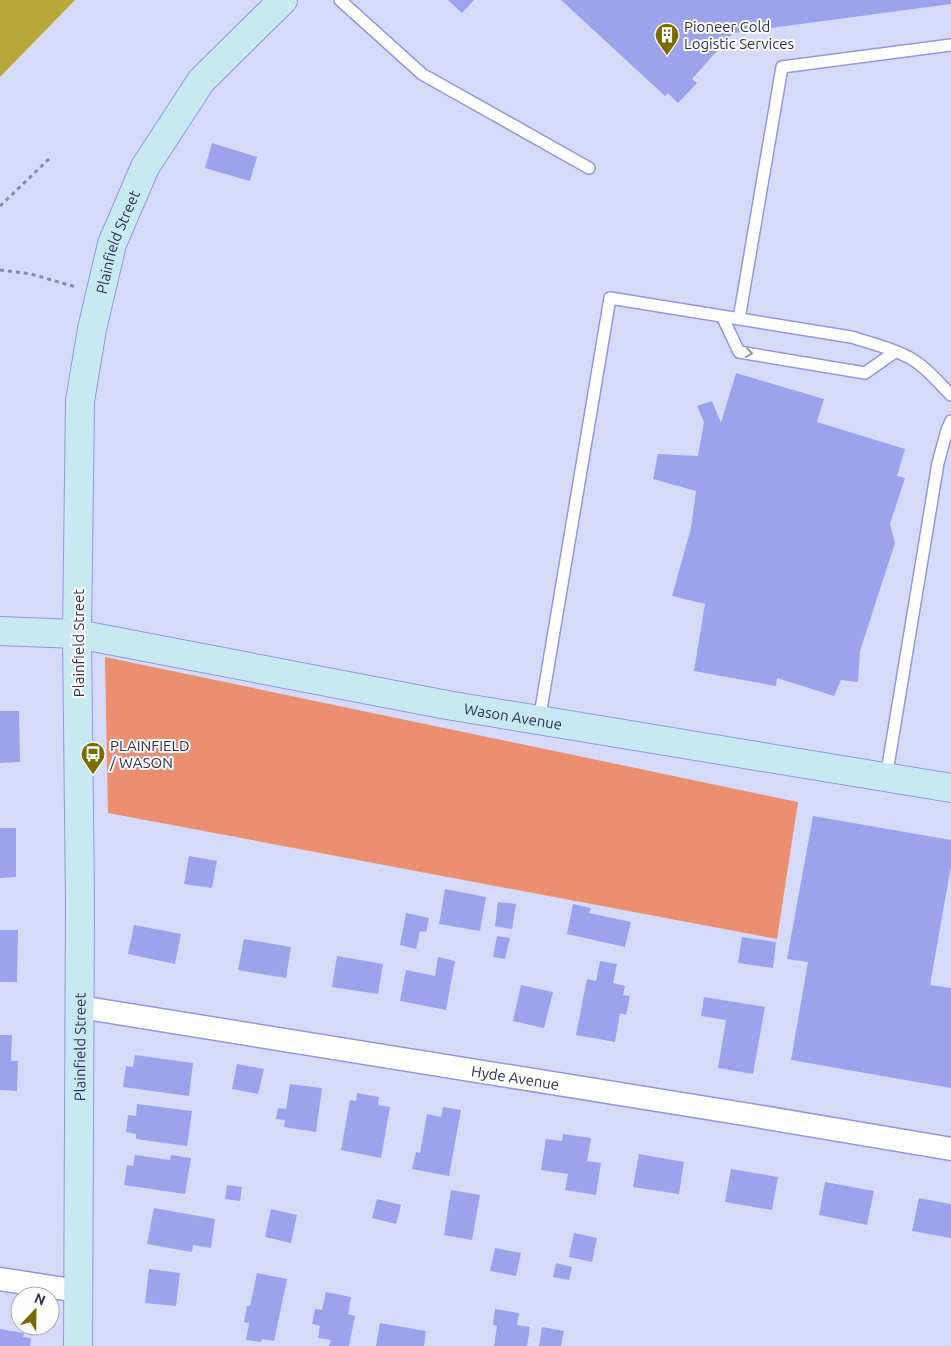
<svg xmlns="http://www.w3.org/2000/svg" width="951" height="1346" viewBox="0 0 951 1346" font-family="Ubuntu,sans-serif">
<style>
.green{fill:#eb8f70}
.water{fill:#baa739}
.building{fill:#9ca3ec}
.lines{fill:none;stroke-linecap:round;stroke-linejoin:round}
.lane-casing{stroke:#9298e0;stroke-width:14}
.street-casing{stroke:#9298e0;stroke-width:25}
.secondary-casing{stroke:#9298e0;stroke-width:30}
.path{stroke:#878ba9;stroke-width:3;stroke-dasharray:4 4;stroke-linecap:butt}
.lane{stroke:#fff;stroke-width:11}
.street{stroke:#fff;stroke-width:22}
.secondary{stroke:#c8e9f2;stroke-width:28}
.oneway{stroke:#9698a6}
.labels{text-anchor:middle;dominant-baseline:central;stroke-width:4;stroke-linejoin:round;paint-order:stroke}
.poi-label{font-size:15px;fill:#2d304e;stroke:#fdfdfd;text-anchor:start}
.street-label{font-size:15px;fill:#2d304e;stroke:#fdfdfd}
</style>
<rect width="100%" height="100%" fill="#d6daf9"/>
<path class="green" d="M105,657l693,145 -21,137 -669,-126z"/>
<path class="water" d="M0,0h75l-75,77z"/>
<path class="building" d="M448,0h26l-12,13z
M561,0h390v4l-218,29 -41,46 5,4 -19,20 -10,-10 -3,3z
M212,143l45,14 -7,24 -45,-13z
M736,373l88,26 -7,23 88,27 -8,27 8,2 -15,46 5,19 -35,108 -2,31 -17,-2 -7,16 -57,-18 -1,8 -82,-15 11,-67 -33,-8 19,-68 5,-37 -43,-12 5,-25 40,2 6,-34 -7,-16 15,-5 9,22z
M0,711h19l1,51 -20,1z
M813,816l138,24v26l-21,119 21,3v100l-160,-28 17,-98 -21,-3z
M0,828h16v49l-16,1z
M189,856l28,5 -5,27 -28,-4z
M445,889l41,8 -6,34 -41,-7z
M498,902l18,2 -4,25 -17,-3z
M573,904l18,4 -2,5 42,9 -6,25 -58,-13z
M406,913l23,5 -3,14 -6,-1 -4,18 -16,-4z
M134,925l47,9 -6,30 -47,-10z
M0,930h18l-1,52h-17z
M497,936l13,2 -5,21 -12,-2z
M742,937l34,5 -3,26 -35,-5z
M244,939l47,8 -5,31 -48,-8z
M337,956l46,8 -5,30 -46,-7z
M438,957l17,4 -9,49 -46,-9 6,-31 29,6z
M600,961l17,3 -4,19 12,3 -2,9 7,1 -4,19 -6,-2 -5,29 -39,-7 11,-56 9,2z
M521,985l32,7 -9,36 -31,-7z
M704,997l61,10 -12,67 -35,-6 8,-48 -25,-4z
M0,1035h12l-1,26h7l-1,30 -17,-1z
M135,1055l58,8 -4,33 -66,-9 3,-21 7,1z
M237,1064l27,5 -6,25 -26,-5z
M290,1084l32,4 -6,44 -32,-5 1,-7 -9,-1 2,-11 8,1z
M357,1093l22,4 -1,8 12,2 -9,51 -40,-8 9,-50 6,1z
M137,1104l55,7 -5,35 -51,-7v-5l-10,-2 2,-17 8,1z
M443,1107l18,3 -12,66 -37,-7 4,-17 4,1 7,-39 14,3z
M563,1134l28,4 -4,23 14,2 -5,32 -31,-5 3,-16 -27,-4 5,-31 16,2z
M639,1154l45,8 -5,32 -46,-7z
M135,1155l35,5 1,-5 20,3 -6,36 -61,-9 3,-20 6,1z
M731,1169l47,8 -6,33 -47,-8z
M825,1182l49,9 -7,34 -48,-10z
M227,1185l15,2 -2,14 -15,-2z
M451,1190l29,5 -8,45 -28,-5z
M919,1198l32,6v34l-39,-7z
M377,1199l24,6 -5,19 -24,-6z
M154,1208l61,11 -4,29 -18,-3 -1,7 -45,-8z
M271,1209l26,6 -6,28 -26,-6z
M574,1233l23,5 -5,24 -23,-5z
M495,1248l26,5 -5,23 -26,-5z
M556,1263l16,4 -3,13 -16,-3z
M149,1269l31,4 -4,33 -31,-3z
M257,1273l30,6 -13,62 -12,-2 -1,3 -15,-2 3,-17 -5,-1 3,-16h3z
M326,1292l25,5 -3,17 7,2 -6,30h-20l2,-6 -13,-2 2,-12 -8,-2 3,-15 7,1z
M495,1309l24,4 -2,12 13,2 -3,19h-33l3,-20 -4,-1z
M380,1323l46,8 -2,15h-48z
M542,1327l22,4 -3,15h-22z
M0,1329l24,4 -1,4 8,1 -1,8h-30z"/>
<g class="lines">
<defs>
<path id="lane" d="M340,0l82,74 167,94
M722,316l17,36 126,21 30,-21
M739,319l43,-252 169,-22
M539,721l71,-423 241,39c20,6 41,11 59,21 15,8 29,25 41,37
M886,778l52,-315 9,-33 4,-9"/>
<g id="street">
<path id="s1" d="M80,1007l664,107 207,35"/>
<path d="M0,1279l78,12"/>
</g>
<g id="secondary">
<path id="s2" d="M0,631l77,3 370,71 504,83"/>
<path id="s3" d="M78,1346l2,-444 -3,-268 3,-233 12,-72 20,-85 33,-77 56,-86 82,-81"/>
</g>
</defs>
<use href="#lane" class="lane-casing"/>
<use href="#street" class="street-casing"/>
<use href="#secondary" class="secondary-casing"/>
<path class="path" d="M0,206l49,-47
M0,270l31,4 45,13"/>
<use href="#lane" class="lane"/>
<use href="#street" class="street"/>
<use href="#secondary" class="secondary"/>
</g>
<defs><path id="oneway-chevron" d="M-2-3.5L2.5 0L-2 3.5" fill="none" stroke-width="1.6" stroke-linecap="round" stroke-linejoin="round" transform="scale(1.25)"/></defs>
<use class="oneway" href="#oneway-chevron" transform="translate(749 353) rotate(10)"/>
<defs>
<symbol id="building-pin" viewBox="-11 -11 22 30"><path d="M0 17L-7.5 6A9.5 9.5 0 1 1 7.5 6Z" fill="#7a6b03" stroke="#fdfdfd"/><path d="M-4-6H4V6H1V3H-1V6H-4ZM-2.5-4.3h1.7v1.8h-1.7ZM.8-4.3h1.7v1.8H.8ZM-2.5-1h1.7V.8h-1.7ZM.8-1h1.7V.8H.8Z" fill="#fff"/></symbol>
<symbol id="bus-pin" viewBox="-11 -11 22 30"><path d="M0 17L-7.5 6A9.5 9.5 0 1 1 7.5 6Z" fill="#7a6b03" stroke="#fdfdfd"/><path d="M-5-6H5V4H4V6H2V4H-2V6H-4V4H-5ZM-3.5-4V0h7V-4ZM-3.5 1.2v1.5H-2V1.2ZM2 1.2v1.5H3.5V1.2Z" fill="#fff"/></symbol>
</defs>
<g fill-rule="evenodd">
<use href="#building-pin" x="653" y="21" width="28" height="38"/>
<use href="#bus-pin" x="79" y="740" width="28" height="38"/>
</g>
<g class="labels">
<g class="poi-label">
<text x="684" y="26">Pioneer Cold<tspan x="684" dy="17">Logistic Services</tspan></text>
<text x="110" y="745">PLAINFIELD<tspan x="110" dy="17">/ WASON</tspan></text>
</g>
<g class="street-label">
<text stroke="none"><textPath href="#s3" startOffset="1109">Plainfield Street</textPath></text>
<text transform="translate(78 643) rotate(-90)">Plainfield Street</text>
<text stroke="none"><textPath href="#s2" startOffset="521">Wason Avenue</textPath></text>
<text stroke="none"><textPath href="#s3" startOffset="299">Plainfield Street</textPath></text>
<text stroke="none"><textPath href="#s1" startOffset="441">Hyde Avenue</textPath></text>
</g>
</g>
<g transform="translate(35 1311) rotate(22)"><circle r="24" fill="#fdfdfd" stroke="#aaabb7"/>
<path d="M0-4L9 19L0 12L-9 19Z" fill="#7a6b03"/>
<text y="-8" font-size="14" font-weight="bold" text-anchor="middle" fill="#2d304e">N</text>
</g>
</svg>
